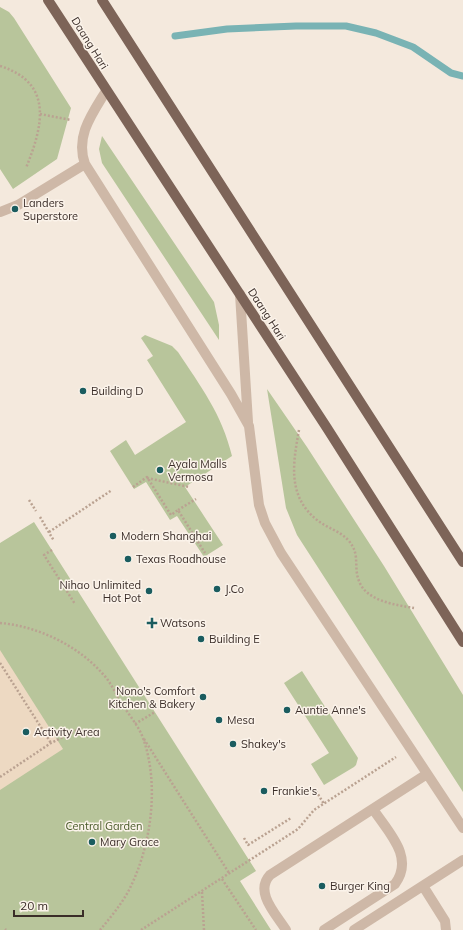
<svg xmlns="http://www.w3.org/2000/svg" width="463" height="930" viewBox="0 0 463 930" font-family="Mulish,sans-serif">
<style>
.green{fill:#b8c59b}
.plaza{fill:#edd9c2}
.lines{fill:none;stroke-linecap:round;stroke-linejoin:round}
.stream{stroke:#79b3b4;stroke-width:7}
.path{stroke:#baa291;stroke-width:2.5;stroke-dasharray:2 2;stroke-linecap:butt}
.service{stroke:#ceb8a7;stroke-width:10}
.primary{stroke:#7d6458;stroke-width:10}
.poi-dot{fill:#1a5c5f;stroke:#fbf3ea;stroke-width:1.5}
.labels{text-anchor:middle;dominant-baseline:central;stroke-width:3;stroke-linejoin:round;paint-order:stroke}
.street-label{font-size:11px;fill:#3a2d28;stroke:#fbf3ea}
.poi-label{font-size:11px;fill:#3a2d28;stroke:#fbf3ea;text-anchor:start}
.park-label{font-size:11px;fill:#495a2a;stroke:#fbf3ea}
</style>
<rect width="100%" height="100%" fill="#f4e9dd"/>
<path class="green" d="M0,7l9,5 5,6 57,90 -14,51 -44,30 -13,-20z
M102,136l112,166 5,23v15l-117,-177 -3,-14z
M145,335l27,11 6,6c23,35 44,62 54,104l-47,31 38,58 -19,12 -27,-41 -7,4 -24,-38 -12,7 -24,-38 16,-11 9,15 51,-33 -39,-62 6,-4 -12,-18z
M267,389l40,58 77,119 79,129v97l-166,-257 -11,-27z
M34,522l222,349 -16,10 31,49h-271v-387z
M302,671l56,87 -2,7 -2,2 -30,18 -13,-21 18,-11 -45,-70z"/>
<path class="plaza" d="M0,650l63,99 -63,41z"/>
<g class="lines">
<path class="stream" d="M175,36l52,-7 69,-3h50l30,7 37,14 38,26 12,3"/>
<path class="path" d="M0,66c54,17 43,60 26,102
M40,114l31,6
M299,430c-6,33 -12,66 18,90 10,8 23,11 31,20 13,14 5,26 11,41 7,20 37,24 55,27
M147,478l42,9
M133,487l14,-10 24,38 7,-5 27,43
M29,500l7,11
M178,510l18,-11
M40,517l14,24
M49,532l63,-42
M52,550l-8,5 31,49
M0,623c37,3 77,22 102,50 7,7 12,17 17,26
M0,663l51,80
M135,724l20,-12
M144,739l85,134
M0,777l51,-34 30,-15
M316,791l8,13
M244,838l4,7 43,-27
M222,879l34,51
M202,892l2,38
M5,929l1,1
M100,930c10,-12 21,-25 29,-40 22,-43 31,-105 14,-152 -4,-11 -13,-22 -19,-31
M141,930l157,-101 16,-19 82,-53"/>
<path class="service" d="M106,91c-14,23 -31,45 -21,73l146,230 18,32 10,79 6,18 16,30 182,275
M0,212l18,-7 67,-41
M240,294l8,128
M423,886l22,35 1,9
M286,930c-10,-16 -32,-38 -16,-55l157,-101
M324,930l71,-46c20,-27 -7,-52 -22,-75
M354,930l109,-70"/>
<path class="primary" d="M48,0l279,428 136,214
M102,0l361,562"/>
</g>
<g class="poi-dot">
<circle cx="15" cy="209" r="4"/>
<circle cx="83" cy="391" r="4"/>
<circle cx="160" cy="470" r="4"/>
<circle cx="113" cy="536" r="4"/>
<circle cx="128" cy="559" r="4"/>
<circle cx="217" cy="589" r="4"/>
<circle cx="149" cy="591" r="4"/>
<path d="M150 617h4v4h4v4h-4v4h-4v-4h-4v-4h4z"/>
<circle cx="201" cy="639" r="4"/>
<circle cx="203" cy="697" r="4"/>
<circle cx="287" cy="710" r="4"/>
<circle cx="219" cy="720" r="4"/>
<circle cx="26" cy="732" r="4"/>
<circle cx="233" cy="744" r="4"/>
<circle cx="264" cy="791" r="4"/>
<circle cx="92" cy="842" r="4"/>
<circle cx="322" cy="886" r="4"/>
</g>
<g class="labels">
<g class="street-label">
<text transform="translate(90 43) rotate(58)">Daang Hari</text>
<text transform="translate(267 314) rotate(57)">Daang Hari</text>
</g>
<g class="poi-label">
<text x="23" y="203">Landers<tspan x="23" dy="13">Superstore</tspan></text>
<text x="91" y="391">Building D</text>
<text x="168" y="464">Ayala Malls<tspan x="168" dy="13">Vermosa</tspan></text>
<text x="121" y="536">Modern Shanghai</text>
<text x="136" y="559">Texas Roadhouse</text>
<text x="141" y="585" text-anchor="end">Nihao Unlimited<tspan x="141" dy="13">Hot Pot</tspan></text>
<text x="225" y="589">J.Co</text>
<text x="160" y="623">Watsons</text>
<text x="209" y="639">Building E</text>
<text x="195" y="691" text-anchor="end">Nono's Comfort<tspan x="195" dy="13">Kitchen &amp; Bakery</tspan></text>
<text x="295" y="710">Auntie Anne's</text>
<text x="227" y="720">Mesa</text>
<text x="34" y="732">Activity Area</text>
<text x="241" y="744">Shakey's</text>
<text x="272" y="791">Frankie's</text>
<text x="100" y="842">Mary Grace</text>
<text x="330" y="886">Burger King</text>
</g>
<g class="park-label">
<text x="104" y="826">Central Garden</text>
</g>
</g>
<path d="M14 910v6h69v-6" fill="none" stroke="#3a2d28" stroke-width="2"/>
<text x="20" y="910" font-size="12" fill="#3a2d28" stroke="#fbf3ea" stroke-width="3" paint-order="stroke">20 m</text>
</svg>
